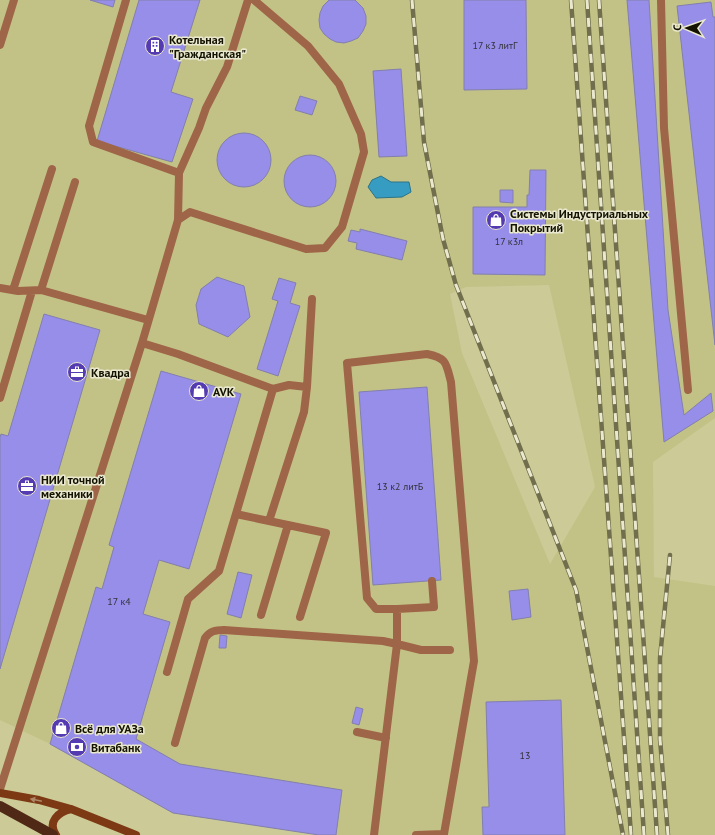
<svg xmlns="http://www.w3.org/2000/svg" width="715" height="835" viewBox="0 0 715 835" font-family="'PT Sans',sans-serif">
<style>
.built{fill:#c3c286;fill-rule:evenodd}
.water{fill:#379cc1;stroke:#2c7388}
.building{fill:#968ee9;stroke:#827fad}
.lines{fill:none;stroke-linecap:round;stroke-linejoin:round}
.service{stroke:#9f6548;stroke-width:8}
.secondary{stroke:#7c3913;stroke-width:8}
.primary{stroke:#4f2915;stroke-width:10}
.rail-casing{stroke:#706e4c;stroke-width:4.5}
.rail{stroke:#eae9cf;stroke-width:3;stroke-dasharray:9;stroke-linecap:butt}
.oneway{fill:#ae8868}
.labels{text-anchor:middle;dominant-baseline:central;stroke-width:3;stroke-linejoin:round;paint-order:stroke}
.number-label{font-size:10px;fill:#34323c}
.poi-label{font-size:12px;font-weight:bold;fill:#141302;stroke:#eae9cf;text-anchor:start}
</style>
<rect width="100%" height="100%" fill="#ccca97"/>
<path class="built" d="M0,0h715v418l-62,44 1,115 61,9v249h-396l-146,-22 -123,-69 -50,-24zM549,285l46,202 -45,77 -88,-211 -12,-59 16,-7z"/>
<path class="water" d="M381,176l10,6h18l2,10 -9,5 -26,1 -8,-11 4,-7z"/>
<path class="building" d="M90,0h25l-2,7z
M139,0h61l-29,92 22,7 -21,63 -75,-21z
M329,0h26l8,8 3,8v8l-3,7 -5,7 -7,3 -7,2 -8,-1 -6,-3 -6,-5 -4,-6 -1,-8 1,-7 3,-7z
M464,0h62l1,89 -63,1z
M627,0h22l19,310 16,105 27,-22 2,18 -49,31z
M711,2l2,15h2v328l-38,-339z
M401,69l6,87 -28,1 -6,-86z
M300,96l17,5 -5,14 -17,-5z
M217 160a27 27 0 1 1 54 0a27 27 0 1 1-54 0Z
M284 181a26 26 0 1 1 52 0a26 26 0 1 1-52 0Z
M530,170h16l-1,105 -72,-1v-67h54v-12h2z
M500,190h13v13l-13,-1z
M360,229l47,12 -5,19 -46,-11 1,-6 -9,-2 3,-11 9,2z
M217,277l27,9 6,31 -22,20 -29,-13 -3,-19 5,-16z
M279,278l17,5 -6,20 10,3 -22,70 -21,-7 21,-68 -6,-2z
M44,314l56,16 -100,339v-232l1,-3 7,2z
M161,371l80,23 -52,175 -30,-9 -16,54 27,8 -34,117 44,25 162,26 -6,45h-17l-146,-22 -123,-69 46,-157 6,2 12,-42 -5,-2z
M427,387l14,193 -68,5 -14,-193z
M238,572l14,3 -11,43 -14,-4z
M528,589l3,28 -19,3 -3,-29z
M220,635l7,1 -1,12h-7z
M561,700l4,135h-82l-1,-28h7l-3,-105z
M356,707l7,2 -4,16 -7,-2z"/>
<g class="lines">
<path class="service" d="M126,0l-37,126 4,16 86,31
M661,0l3,128 24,262
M0,45l14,-45
M178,220l12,-8 116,37 19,-1 17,-21 22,-75 -3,-18 -22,-50 -31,-38 -54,-46
M0,288l18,3 23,-1 107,30
M13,290l39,-121
M41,290l34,-108
M142,343l36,11 95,35 -54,182 -31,28 -21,73
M273,389l16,-4 18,2
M0,398l32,-107
M236,514l90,19 -26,84
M269,521l35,-109 3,-25 5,-88
M397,609l37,-2 -2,-26
M261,615l27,-90
M357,732l29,6
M175,743l30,-105c5,-7 10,-8 19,-8l159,11 14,3 -23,191
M0,789l142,-446 36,-123 1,-47 20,-45 7,-20 21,-41 21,-67
M416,835l28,-1 30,-173 -23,-279c-5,-19 -4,-24 -24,-28l-80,9 20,235 9,11h21v35l24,6h29"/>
<path class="secondary" d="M0,793l39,7 32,9 65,26
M56,835c-9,-13 2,-23 15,-26"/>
<path class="primary" d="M0,806l53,29"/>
<defs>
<path id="rail" d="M412,0l12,142 19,97 13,46 120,305 47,245
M571,0l60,835
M587,0l57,835
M599,0l58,835
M668,835l-8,-96v-81l10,-103"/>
</defs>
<use href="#rail" class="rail-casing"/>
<use href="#rail" class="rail"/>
</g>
<defs><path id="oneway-solid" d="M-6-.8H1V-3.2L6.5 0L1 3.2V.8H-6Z"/></defs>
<use class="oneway" href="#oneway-solid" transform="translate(36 800) rotate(-168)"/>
<defs>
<symbol id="building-disc" viewBox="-11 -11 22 22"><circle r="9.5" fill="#543bb2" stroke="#eae9cf"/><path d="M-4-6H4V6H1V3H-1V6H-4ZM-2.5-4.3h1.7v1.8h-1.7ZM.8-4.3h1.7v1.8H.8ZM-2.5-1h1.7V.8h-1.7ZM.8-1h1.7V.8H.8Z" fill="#fff"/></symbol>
<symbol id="shop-disc" viewBox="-11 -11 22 22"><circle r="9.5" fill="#543bb2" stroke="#eae9cf"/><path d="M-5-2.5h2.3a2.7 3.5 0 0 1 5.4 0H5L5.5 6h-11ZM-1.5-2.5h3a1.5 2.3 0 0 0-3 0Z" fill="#fff"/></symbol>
<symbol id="office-disc" viewBox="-11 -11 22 22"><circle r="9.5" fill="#543bb2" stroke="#eae9cf"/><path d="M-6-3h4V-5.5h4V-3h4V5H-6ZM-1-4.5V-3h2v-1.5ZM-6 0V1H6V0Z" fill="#fff"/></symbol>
<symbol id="bank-disc" viewBox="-11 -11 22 22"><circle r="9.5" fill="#543bb2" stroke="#eae9cf"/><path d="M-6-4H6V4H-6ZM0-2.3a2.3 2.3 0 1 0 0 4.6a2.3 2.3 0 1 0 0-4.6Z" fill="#fff"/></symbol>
</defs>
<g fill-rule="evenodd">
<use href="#building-disc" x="144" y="35" width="22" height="22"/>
<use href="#shop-disc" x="485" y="209" width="22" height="22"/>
<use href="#office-disc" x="66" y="361" width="22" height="22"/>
<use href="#shop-disc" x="188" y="380" width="22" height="22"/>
<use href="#office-disc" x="16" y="475" width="22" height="22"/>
<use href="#shop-disc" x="50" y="717" width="22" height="22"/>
<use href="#bank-disc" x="66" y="736" width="22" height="22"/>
</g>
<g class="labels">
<g class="number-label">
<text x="495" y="45">17 к3 литГ</text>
<text x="509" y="241">17 к3л</text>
<text x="400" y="486">13 к2 литБ</text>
<text x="119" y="601">17 к4</text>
<text x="525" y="755">13</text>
</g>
<g class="poi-label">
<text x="169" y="39">Котельная<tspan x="169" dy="14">"Гражданская"</tspan></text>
<text x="510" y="213">Системы Индустриальных<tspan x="510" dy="14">Покрытий</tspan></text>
<text x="91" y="372">Квадра</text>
<text x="213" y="391">AVK</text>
<text x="41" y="479">НИИ точной<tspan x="41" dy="14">механики</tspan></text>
<text x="75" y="728">Всё для УАЗа</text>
<text x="91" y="747">Витабанк</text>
</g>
</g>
<g transform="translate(687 28) rotate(272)" stroke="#eae9cf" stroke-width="3" paint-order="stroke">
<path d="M0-3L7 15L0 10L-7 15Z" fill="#141302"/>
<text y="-6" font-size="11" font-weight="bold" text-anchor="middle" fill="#141302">С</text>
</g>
</svg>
